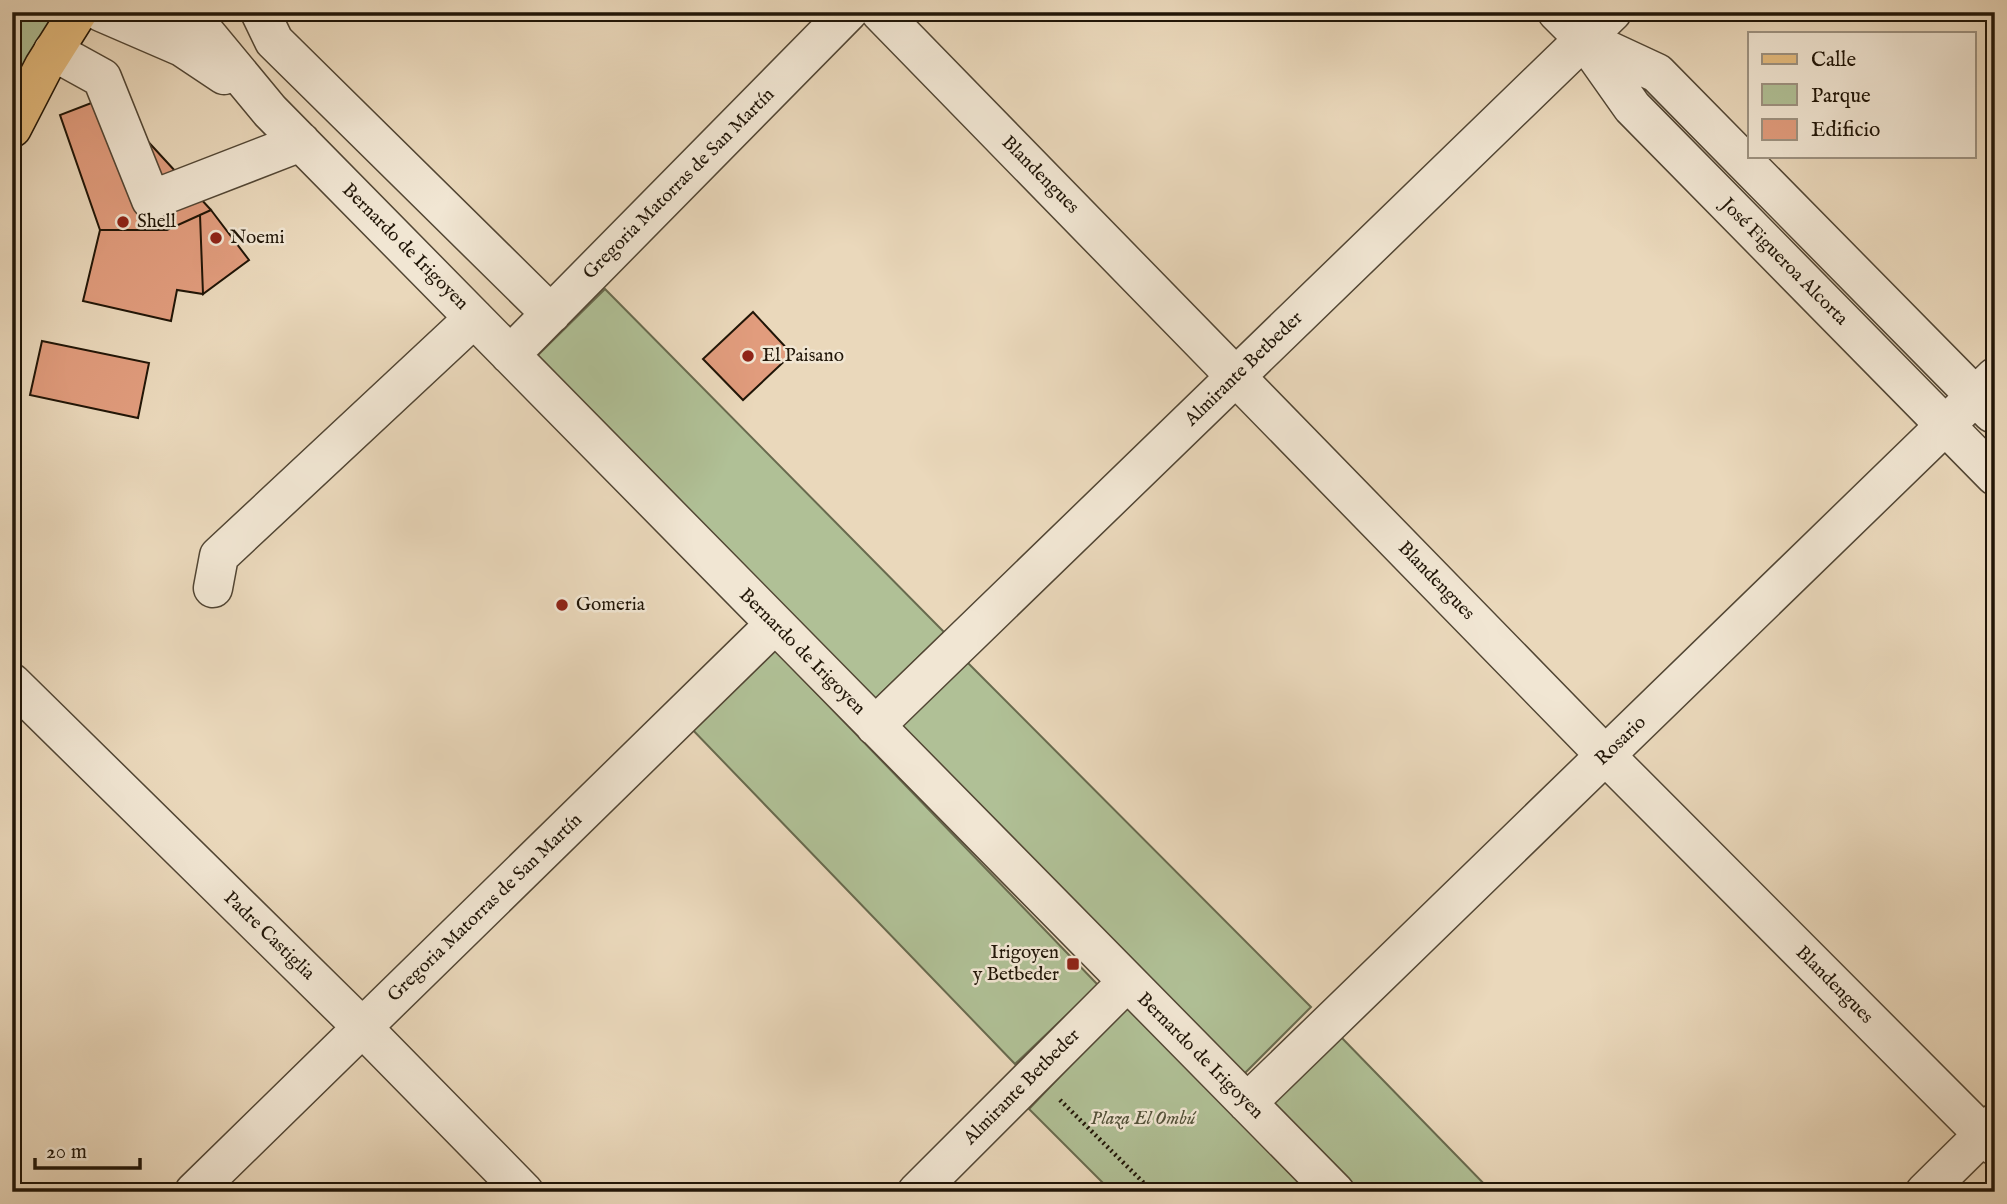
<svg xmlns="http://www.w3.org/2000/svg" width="2007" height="1204" viewBox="0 0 2007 1204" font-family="'IM FELL English',serif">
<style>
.green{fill:#b0c096;stroke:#686a4e;stroke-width:2}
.building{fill:#e19c7d;stroke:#201507;stroke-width:2}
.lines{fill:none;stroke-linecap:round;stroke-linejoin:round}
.minor-casing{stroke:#524634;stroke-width:41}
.major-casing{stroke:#201507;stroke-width:41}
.path{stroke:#201507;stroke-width:4.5;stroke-dasharray:2 3.5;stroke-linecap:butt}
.minor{stroke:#f1e6d3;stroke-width:38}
.major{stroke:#e5bc7e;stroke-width:38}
.poi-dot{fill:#8f2418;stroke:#f1e6d3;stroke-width:2.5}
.labels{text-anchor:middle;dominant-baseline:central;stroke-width:5;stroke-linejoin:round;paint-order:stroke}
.street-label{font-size:19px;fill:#201507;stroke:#f1e6d3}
.poi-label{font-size:19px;fill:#201507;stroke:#f1e6d3;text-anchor:start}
.park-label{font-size:19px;font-style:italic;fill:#525139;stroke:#f1e6d3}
</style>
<rect width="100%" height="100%" fill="#ead8bb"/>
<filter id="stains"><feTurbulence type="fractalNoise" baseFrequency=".00286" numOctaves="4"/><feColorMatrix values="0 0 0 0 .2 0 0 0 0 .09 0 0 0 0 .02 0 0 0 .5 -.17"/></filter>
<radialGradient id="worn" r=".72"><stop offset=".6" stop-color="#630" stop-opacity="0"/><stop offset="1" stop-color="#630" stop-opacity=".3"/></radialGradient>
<path class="green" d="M12,12h45l-45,86z
M605,289l339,343 -69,67 -339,-342z
M771,646l327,339 -83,79 -327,-339z
M964,659l347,348 -67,67 -347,-348z
M1130,1003l189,189h-207l-83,-83z
M1340,1036l152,156h-133l-87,-89z"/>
<path class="building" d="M107,97l104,113 -44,20h-67l-40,-115z
M211,210l38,50 -46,34 -3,-79z
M200,215l3,79 -26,-4 -6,31 -88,-20 17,-71h67z
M753,312l39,42 -49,46 -40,-41z
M42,341l107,22 -11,55 -108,-23z"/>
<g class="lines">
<defs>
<path id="minor" d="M101,12l81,35 42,28
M188,12l82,99 1065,1081
M260,12l14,29 277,273
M880,12l726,744 389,390
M1557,12l27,27 48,68 363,369
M1586,40l71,33 335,340
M53,51l49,27 49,122 150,-58
M510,355l338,-343
M213,588l6,-32 255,-238
M12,683l350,344 162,165
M875,726l737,-714
M1247,1103l748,-726
M194,1192l581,-568
M917,1192l210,-210
M1925,1192l70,-69"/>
<path id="major" d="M12,128l32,-62 34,-54"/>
</defs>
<use href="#minor" class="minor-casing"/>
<use href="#major" class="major-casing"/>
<path class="path" d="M1060,1100l93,92"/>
<use href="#minor" class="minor"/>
<use href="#major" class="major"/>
</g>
<g class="poi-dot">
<circle cx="123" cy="222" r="7"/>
<circle cx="216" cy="238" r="7"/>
<circle cx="748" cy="356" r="7"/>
<circle cx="562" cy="605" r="7"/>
<rect x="1066" y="957" width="14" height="14" rx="3.5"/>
</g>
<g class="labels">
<g class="street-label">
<text transform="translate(1040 175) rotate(45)">Blandengues</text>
<text transform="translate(679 184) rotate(-45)">Gregoria Matorras de San Martín</text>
<text transform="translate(405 247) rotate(45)">Bernardo de Irigoyen</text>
<text transform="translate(1784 262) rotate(45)">José Figueroa Alcorta</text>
<text transform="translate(1244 369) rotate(-44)">Almirante Betbeder</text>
<text transform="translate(1436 581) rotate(46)">Blandengues</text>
<text transform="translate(802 652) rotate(45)">Bernardo de Irigoyen</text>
<text transform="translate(1621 741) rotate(-44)">Rosario</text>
<text transform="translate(485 908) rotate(-44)">Gregoria Matorras de San Martín</text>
<text transform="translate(269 936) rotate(44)">Padre Castiglia</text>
<text transform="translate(1834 985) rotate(45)">Blandengues</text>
<text transform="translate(1200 1056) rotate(45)">Bernardo de Irigoyen</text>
<text transform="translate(1022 1087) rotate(-45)">Almirante Betbeder</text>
</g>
<g class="poi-label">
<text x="137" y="222">Shell</text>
<text x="230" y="238">Noemi</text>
<text x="762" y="356">El Paisano</text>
<text x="576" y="605">Gomeria</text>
<text x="1059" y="953" text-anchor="end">Irigoyen<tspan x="1059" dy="22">y Betbeder</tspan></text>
</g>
<g class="park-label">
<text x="1143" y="1119">Plaza El Ombú</text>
</g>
</g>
<rect width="2007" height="1204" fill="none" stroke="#ead8bb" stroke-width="42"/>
<rect x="14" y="14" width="1979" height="1176" fill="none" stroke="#201507" stroke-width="3.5"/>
<rect x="21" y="21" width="1965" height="1162" fill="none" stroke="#201507" stroke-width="2"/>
<rect x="1748" y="32" width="228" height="126" fill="#f1e6d3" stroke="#9d9281" stroke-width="2"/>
<rect x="1762" y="54" width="35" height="10" fill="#e5bc7e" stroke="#9d9281" stroke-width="2"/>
<text x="1811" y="66" font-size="21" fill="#201507">Calle</text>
<rect x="1762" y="84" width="35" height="21" fill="#b0c096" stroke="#9d9281" stroke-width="2"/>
<text x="1811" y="102" font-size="21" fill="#201507">Parque</text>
<rect x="1762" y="119" width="35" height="21" fill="#e19c7d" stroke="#9d9281" stroke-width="2"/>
<text x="1811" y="136" font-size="21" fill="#201507">Edificio</text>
<path d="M35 1158v10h105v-10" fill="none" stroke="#201507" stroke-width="3.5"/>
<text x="46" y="1158" font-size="21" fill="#201507" stroke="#f1e6d3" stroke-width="5" paint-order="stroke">20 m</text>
<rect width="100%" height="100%" filter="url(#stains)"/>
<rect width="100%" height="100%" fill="url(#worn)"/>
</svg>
